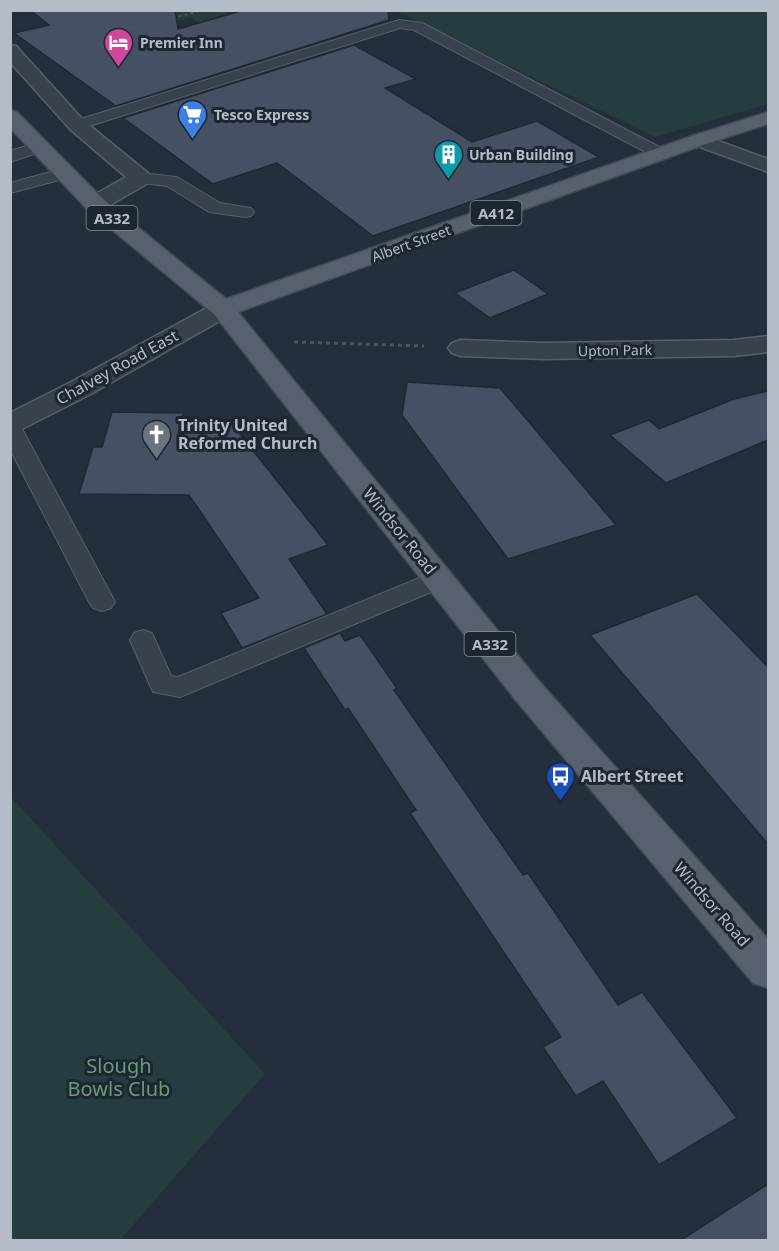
<svg xmlns="http://www.w3.org/2000/svg" width="779" height="1251" viewBox="0 0 779 1251" font-family="'Noto Sans',sans-serif">
<style>
.green{fill:#263c3f}
.building{fill:#455162;stroke:#1f2835;stroke-width:1.5}
.lines{fill:none;stroke-linecap:round;stroke-linejoin:round}
.service-casing{stroke:#565f6c;stroke-width:2}
.minor-casing{stroke:#565f6c;stroke-width:3}
.tertiary-casing{stroke:#565f6c;stroke-width:3}
.primary-casing{stroke:#414a57;stroke-width:3}
.path-far1{stroke:#44595c;stroke-width:2;stroke-dasharray:3 3;stroke-linecap:butt}
.path{stroke:#44595c;stroke-width:3;stroke-dasharray:4 4;stroke-linecap:butt}
.service{fill:#38414e;fill-rule:evenodd}
.minor{fill:#38414e;fill-rule:evenodd}
.tertiary{fill:#38414e;fill-rule:evenodd}
.primary{fill:#56606e;fill-rule:evenodd}
.labels{text-anchor:middle;dominant-baseline:central;stroke-width:6;stroke-linejoin:round;paint-order:stroke}
.far-poi-label{font-size:14px;font-weight:bold;fill:#b4bcc9;stroke:#1d2633;text-anchor:start}
.far-street-label{font-size:14px;fill:#b4bcc9;stroke:#1d2633}
.shield{fill:#1d2633;stroke:#878f9c;stroke-width:1.5}
.shield-label{font-size:15px;font-weight:bold;fill:#b4bcc9}
.street-label{font-size:16px;fill:#b4bcc9;stroke:#1d2633}
.poi-label{font-size:16px;font-weight:bold;fill:#b4bcc9;stroke:#1d2633;text-anchor:start}
.near-park-label{font-size:20px;fill:#6b9a76;stroke:#1d2633}
</style>
<rect width="100%" height="100%" fill="#242f3e"/>
<path class="green" d="M173,11h71l-45,12 -8,-6 -143,39z
M397,11h366l5,2v91l-113,33z
M10,796l255,278 -145,166h-109z"/>
<path class="building" d="M30,10h145l3,19 66,-19h144l1,10 -273,86 -102,-73 35,-8z
M354,45l62,34 -31,9 87,54 65,-21 62,36 -226,79 -96,-73 -64,21 -90,-66z
M514,270l34,24 -58,24 -35,-25z
M407,382l93,6 116,137 -108,34 -106,-144z
M768,391v49l-102,43 -56,-48 39,-15 10,9 75,-30z
M112,412l71,1 -5,22 50,-16 100,126 -39,14 38,55 -85,34 -21,-35 38,-15 -70,-103 -110,-1 14,-47h9z
M697,594l71,73v177l-178,-209z
M340,633l5,8 15,-6 37,53 -3,2 48,69 81,116 5,-2 90,132 24,-13 95,126 -78,47 -56,-84 -27,15 -33,-49 18,-10 -151,-224 6,-3 -68,-102 -3,2 -41,-62z
M768,1184v56h-87z"/>
<g class="lines">
<defs>
<path id="service" d="M399,20l23,3 245,128 2,3 -2,3h-12l-241,-127 -14,-2 -317,100 -6,2 -8,-5 2,-3z
M40,142l8,5 -2,3 -36,12v-11z
M65,168l6,1 2,4 -2,4 -61,16v-10z
M140,173l37,4 43,26 31,5 3,4 -3,4 -6,1 -36,-5 -42,-26 -33,-4 -2,-4z
M10,420l8,2 3,5 94,175 -4,6 -9,3 -9,-3 -4,-6 -79,-153z
M439,570l9,3 3,6 -3,6 -268,112 -27,-5 -23,-52 4,-7 9,-3 9,3 19,43 7,1z"/>
<path id="minor" d="M10,45l6,1 68,75 64,52 3,5 -3,5 -45,26 -8,2 -8,-2 -3,-5 3,-5 39,-22 -56,-48 -60,-67z
M699,134l69,25v13l-76,-28 -3,-4 3,-4z
M768,336v16l-34,4 -190,3 -83,-3 -9,-3 -4,-5 4,-5 9,-3 83,3 190,-3z"/>
<path id="tertiary" d="M223,302l9,2 3,5 -3,5 -141,80 -71,36 -10,2v-19l61,-31 143,-78z"/>
<path id="primary" d="M10,110l7,2 86,87 123,100 466,-163 76,-24v12l-62,20 -468,168 300,368 230,259v49l-15,-5 -239,-285 -300,-384 -127,-105 -77,-81z"/>
</defs>
<use href="#service" class="service-casing"/>
<use href="#minor" class="minor-casing"/>
<use href="#tertiary" class="tertiary-casing"/>
<use href="#primary" class="primary-casing"/>
<path class="path-far1" d="M51,50l153,-40"/>
<path class="path" d="M294,342l130,4"/>
<use href="#service" class="service"/>
<use href="#minor" class="minor"/>
<use href="#tertiary" class="tertiary"/>
<use href="#primary" class="primary"/>
</g>
<defs>
<symbol id="hotel-pin" viewBox="-11 -11 22 30"><path d="M0 17L-7.5 6A9.5 9.5 0 1 1 7.5 6Z" fill="#d1479c" stroke="#1d2633"/><path d="M-6-4.5h1.5V1H6V5H4.5V3h-9V5H-6ZM-4 0a1.8 1.8 0 1 1 3.6 0ZM.5 0V-2.5h3Q6-2.5 6 0Z" fill="#fff"/></symbol>
<symbol id="supermarket-pin" viewBox="-11 -11 22 30"><path d="M0 17L-7.5 6A9.5 9.5 0 1 1 7.5 6Z" fill="#3f7fe0" stroke="#1d2633"/><path d="M-6-5.5h2.5l.6 2H6L4.5 2H-2.5L-4.4-4H-6ZM-1.5 3.2a1.3 1.3 0 1 0 .1 0ZM3 3.2a1.3 1.3 0 1 0 .1 0Z" fill="#fff"/></symbol>
<symbol id="building-pin" viewBox="-11 -11 22 30"><path d="M0 17L-7.5 6A9.5 9.5 0 1 1 7.5 6Z" fill="#0f9aa8" stroke="#1d2633"/><path d="M-4-6H4V6H1V3H-1V6H-4ZM-2.5-4.3h1.7v1.8h-1.7ZM.8-4.3h1.7v1.8H.8ZM-2.5-1h1.7V.8h-1.7ZM.8-1h1.7V.8H.8Z" fill="#fff"/></symbol>
<symbol id="church-pin" viewBox="-11 -11 22 30"><path d="M0 17L-7.5 6A9.5 9.5 0 1 1 7.5 6Z" fill="#6b7280" stroke="#1d2633"/><path d="M-1.2-6h2.4v3.5h3.3v2.4h-3.3V6h-2.4V-.1h-3.3v-2.4h3.3Z" fill="#fff"/></symbol>
<symbol id="bus-pin" viewBox="-11 -11 22 30"><path d="M0 17L-7.5 6A9.5 9.5 0 1 1 7.5 6Z" fill="#1a4fb4" stroke="#1d2633"/><path d="M-5-6H5V4H4V6H2V4H-2V6H-4V4H-5ZM-3.5-4V0h7V-4ZM-3.5 1.2v1.5H-2V1.2ZM2 1.2v1.5H3.5V1.2Z" fill="#fff"/></symbol>
</defs>
<g fill-rule="evenodd">
<use href="#hotel-pin" x="102" y="26" width="33" height="45"/>
<use href="#supermarket-pin" x="176" y="98" width="33" height="45"/>
<use href="#building-pin" x="432" y="138" width="33" height="45"/>
<use href="#church-pin" x="140" y="418" width="33" height="45"/>
<use href="#bus-pin" x="544" y="760" width="33" height="45"/>
</g>
<g class="labels">
<g class="far-poi-label">
<text x="140" y="42">Premier Inn</text>
<text x="214" y="114">Tesco Express</text>
<text x="469" y="154">Urban Building</text>
</g>
<g class="far-street-label">
<text transform="translate(411 243) rotate(-20)">Albert Street</text>
<text transform="translate(615 350) rotate(-1)">Upton Park</text>
</g>
<g class="shield">
<rect x="470.5" y="201" width="51" height="24" rx="4.5"/>
<rect x="86.5" y="206" width="51" height="24" rx="4.5"/>
<rect x="464.5" y="632" width="51" height="24" rx="4.5"/>
</g>
<g class="shield-label">
<text x="496" y="213">A412</text>
<text x="112" y="218">A332</text>
<text x="490" y="644">A332</text>
</g>
<g class="street-label">
<text transform="translate(117 367) rotate(-29)">Chalvey Road East</text>
<text transform="translate(400 531) rotate(51)">Windsor Road</text>
<text transform="translate(712 904) rotate(49)">Windsor Road</text>
</g>
<g class="poi-label">
<text x="178" y="425">Trinity United<tspan x="178" dy="18">Reformed Church</tspan></text>
<text x="581" y="776">Albert Street</text>
</g>
<g class="near-park-label">
<text x="119" y="1065">Slough<tspan x="119" dy="23">Bowls Club</tspan></text>
</g>
</g>
<rect width="779" height="1251" fill="none" stroke="#b4bcc9" stroke-width="24"/>
</svg>
